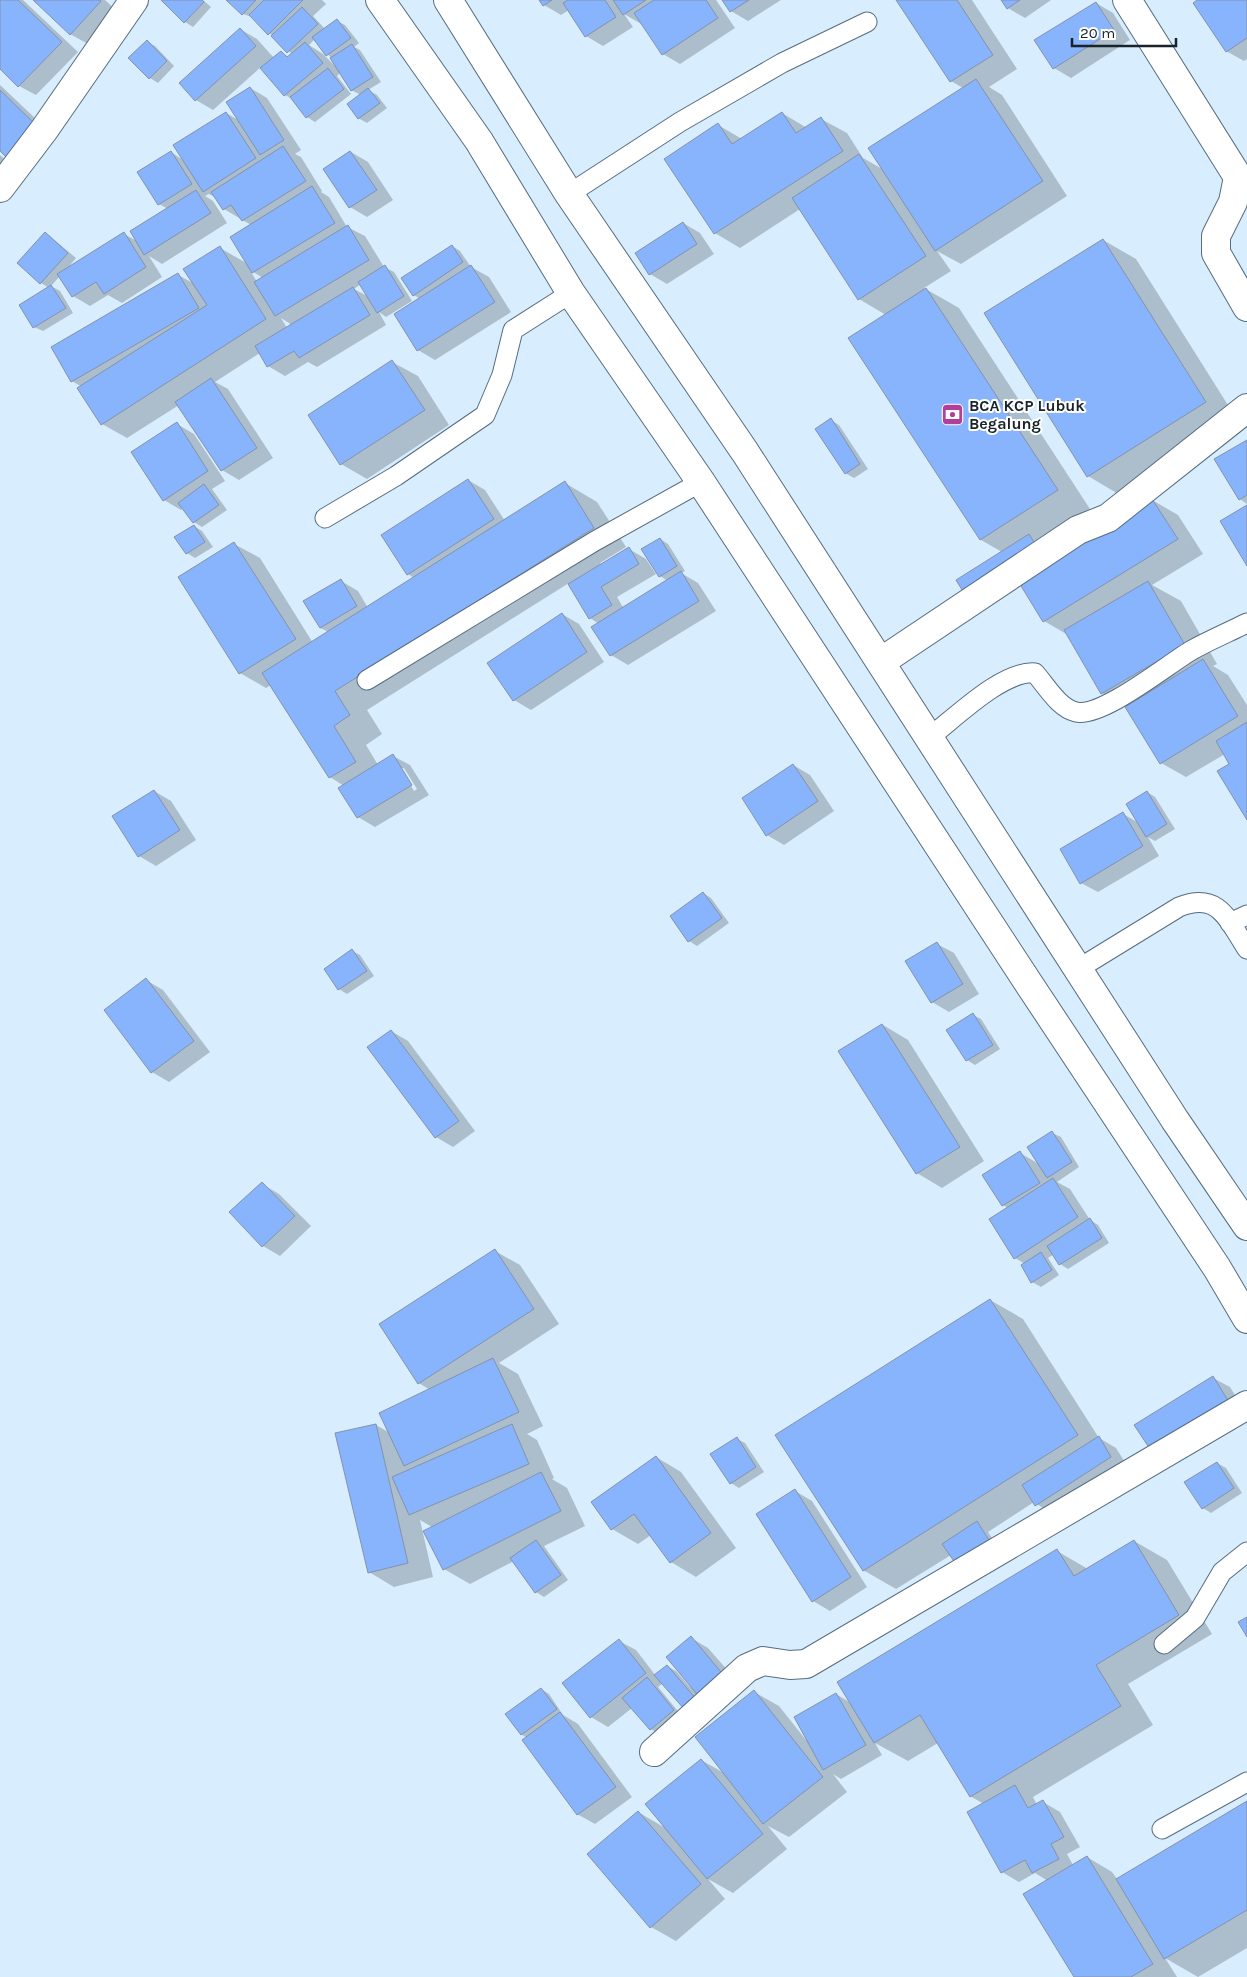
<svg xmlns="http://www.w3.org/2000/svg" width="1247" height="1977" viewBox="0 0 1247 1977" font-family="Karla,sans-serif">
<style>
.shadow{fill:#0003;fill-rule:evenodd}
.building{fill:#88b3fd;stroke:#8492ab}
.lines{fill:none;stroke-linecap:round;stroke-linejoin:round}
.service-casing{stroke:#566d7f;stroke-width:21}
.minor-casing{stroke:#566d7f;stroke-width:30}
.trunk-casing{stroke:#566d7f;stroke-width:30}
.service{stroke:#fff;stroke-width:19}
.minor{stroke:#fff;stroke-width:28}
.trunk{stroke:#fff;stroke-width:28}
.labels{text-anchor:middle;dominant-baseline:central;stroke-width:4;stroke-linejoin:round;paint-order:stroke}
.poi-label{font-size:16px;font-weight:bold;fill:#19232a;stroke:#fff;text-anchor:start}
</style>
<rect width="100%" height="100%" fill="#d8edfe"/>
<path class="shadow" d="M0,0h23l55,52 -42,43 -17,-9 -19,-19z
M35,0h70l13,12 -30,32 -18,-10z
M163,0h40l8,7 -18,20 -8,-5z
M228,0h94l4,4 -13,12 12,13 12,-8 8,4 14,18 -5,4 6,3 21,32 -13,8 9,5 10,13 -20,15 -9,-5 3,-23 -10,-5 -11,-17 -3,3 14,18 -36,28 -8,-5 -13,-17 -9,-5 -24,-28 -48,43 -17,-10 44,-71 17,10 17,19 7,-6 8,5 3,-3 -40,-37 -9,-3zM315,39l16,19 7,11 -15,-15 -14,-9z
M540,0h176l19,28 -55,36 -17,-10 -20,-29 -19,-11 9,13 -30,19 -17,-10 -17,-26 -8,5 -17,-10z
M723,0h58l-33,21 -17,-10z
M898,0h74l45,69 -28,18 13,8 65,101 -106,68 -24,-13 14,20 -27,17 35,20 131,201 -50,33 112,-42 26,15 25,39 -51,31 29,16 36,63 -4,2 15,9 19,30v113l-16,-54 -6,-10 -39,23 -25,-14 -35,-56 -24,-14 -34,-58 -24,-14 -42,-69 -21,-12 -131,-202 36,-23 -27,-16 -59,-90 -60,39 -25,-15 3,-108 24,14 40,-26 25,15 14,-9 26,14 16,25 21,12 79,-82 -12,-7z
M1002,0h49l-26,18 -17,-10z
M1199,0h48v59l-3,2 -18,-10z
M1096,3l17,10 17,27 -59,38 -17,-10z
M147,42l8,4 19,20 -16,17 -8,-5z
M0,85l54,51 -54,13z
M250,88l17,10 34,52 -6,4 6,3 21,34 -1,1 8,5 18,30 18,9 19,31 10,5 18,29 -26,16 -7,-5 7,13 -69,42 -9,-5 -23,14 -17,-10 -8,-13 -45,29 13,7 45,69 -34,22 -17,-10 -43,-65 -52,33 -25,-14 -20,-37 -10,-6 106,-106 17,9 25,-36 28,16 3,-39 -27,-16 -7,-11 -8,-4 -4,2 8,5 14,22 -65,41 -13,-8 13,21 -40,26 -14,-8 -18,11 -17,-10 -13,-20 -9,10 9,5 13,22 -30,18 -9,-4 15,-39 -8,-5 5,-50 30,25 -10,12 58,-36 13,7 31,-32 -9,-5 12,-52 12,8 43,-47 14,8zM250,270l13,8 -6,4zM361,284l8,13 -15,-8zM281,318l11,7 -5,3z
M351,152l17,10 25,38 -26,17 -17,-10z
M0,155l21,19 -21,22z
M683,223l17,10 14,21 -47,30 -17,-10z
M1103,240l33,19 102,162 -118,74 -32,-19z
M452,246l8,5 11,16 18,10 22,35 -76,48 -17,-10 -23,-35 25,-16 -6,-4z
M392,362l26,14 31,49 -82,54 -26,-15z
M831,420l8,5 29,44 -14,9 -9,-5z
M177,424l17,10 31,47 -13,8 15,21 -25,17 -8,-5 -11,-14 -2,2 -17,-10z
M1247,441v63l-7,-5z
M468,480l17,10 20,31 60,-38 32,19 29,45 -26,16 2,2 27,-16 17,10 10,15 -39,23 7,12 44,-28 -8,-5 -17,-26 17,-11 8,5 17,27 -4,2 17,10 18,28 -88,54 -17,-10 -12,-31 -9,-6 -21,-35 -202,127 15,24 -16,11 12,20 15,-9 17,9 19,30 -54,32 -17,-10 -18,-29 4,-2 -14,-9 -59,-92 -5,3 -26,-15 -60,-95 54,-34 26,14 53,85 16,-11 -9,-4 21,-47 17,10 10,17 46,-30 -6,-4zM401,768h3l13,21 -3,2z
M194,526l8,5 11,16 -18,11 -8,-5 -11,-15z
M562,614l17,10 25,38 -73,48 -17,-10z
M793,765l17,10 24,36 -50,34 -17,-10z
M154,791l17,10 25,39 -40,26 -17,-10z
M1147,792l8,5 20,32 -20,12 -7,-4 11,19 -61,36 -17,-9 42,-69 16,9z
M703,893l8,5 18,25 -32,23 -8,-5z
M937,944l17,9 25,41 -30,18 -17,-10z
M352,951l8,4 14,21 -27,18 -8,-5 -14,-20z
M146,980l17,10 47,62 -41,30 -17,-10z
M973,1015l8,4 19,30 -25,16 -8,-5z
M883,1025l25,15 76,121 -42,27 -25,-15z
M391,1031l17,10 67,90 -22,16 -17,-10z
M1052,1133l9,4 18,30 -22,15 13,7 20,31 8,5 11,18 -41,26 -8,-5 -6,-10 -6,4 11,17 -18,12 -9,-5 -7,-18 -10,-6 -7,-50 -5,-3 17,-52 19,11z
M262,1184l17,10 32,32 -31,30 -17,-10z
M495,1251l25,14 39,59 -60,39 19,11 25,52 -16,8 10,6 17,38 -2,1 15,9 18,38 -41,20 24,34 -24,17 -8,-5 -22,-31 -44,23 -26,-15 -12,-42 -12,-7 13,57 -39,10 -25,-15 7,-147 14,8 40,-43 -11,-7z
M990,1300l33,19 76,119 17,10 12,19 -75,48 -19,-13 -46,30 12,18 -49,5 -55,34 -33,-19z
M1213,1378l17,9 17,28 -75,49z
M737,1439l8,4 19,29 -25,16 -8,-5z
M656,1457l25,15 55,76 -40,29 -25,-15 -20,-27 -13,9 -26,-15 -19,-26z
M1217,1463l9,5 16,25 -31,20 -8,-5z
M795,1491l17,10 55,86 -37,24 -17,-10z
M1134,1541l33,19 45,74 -84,50 25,41 -120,72 4,8 6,-3 17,10 20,35 -13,7 6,11 14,-8 25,15 5,7 130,-77v146l-49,29 -33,-19 12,19h-102l-27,-96 -13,-8 -16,9 -17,-10 -18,-68 -14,-8 -32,-53 -30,18 -33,-18 7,12 -41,24 -8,-5 14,18 -58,45 -21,-11 19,23 -54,44 -25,-14 17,20 -49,42 -25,-14 -13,-115 29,17 34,-69 25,14 28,-82 25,14 27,34 30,-46 15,9 206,-152 31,18z
M691,1638l17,10 35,40 -38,17 -42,-22 -5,4 23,28 -22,19 -8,-5 -19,-21 -24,19 -17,-10 28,-76 17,9 20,26 11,-10 9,5 14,16 1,-1z
M541,1689l8,5 14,21 15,9 54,73 -37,27 -18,-10 -50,-76 -6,-4z"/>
<path class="building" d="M0,0h18l44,42 -44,45 -18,-18z
M33,0h67l1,1 -31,34z
M161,0h41l2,2 -20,21z
M226,0h30l-14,15z
M264,0h39l-35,35 -19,-20z
M539,0h13l-9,6z
M568,0h37l11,17 -31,20 -22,-34z
M613,0h33l-23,15z
M654,0h52l12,18 -56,37 -28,-42z
M722,0h27l-19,12z
M896,0h61l36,55 -43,27z
M1001,0h19l-13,9z
M1197,0h50v38l-21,14 -33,-49z
M1096,2l18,28 -61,39 -19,-29z
M302,7l16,17 -31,29 -16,-17z
M337,19l14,19 -25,18 -14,-19z
M240,28l16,18 -61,55 -16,-18z
M147,40l20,21 -18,18 -21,-21z
M305,42l18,21 -39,33 -24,-28 21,-17 6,6z
M352,44l21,33 -22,14 -21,-33z
M328,68l16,21 -38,29 -16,-21z
M976,79l67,102 -108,70 -67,-103z
M250,87l34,53 -24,15 -34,-53z
M368,88l12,15 -22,16 -11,-15z
M0,90l37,36 -30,32 -7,-7z
M226,112l30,46 -53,34 -30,-47z
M782,112l14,21 25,-16 22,34 -129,83 -50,-75 54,-36 14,21z
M283,146l23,35 -64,40 -11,-16 -8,5 -12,-18z
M171,151l21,33 -34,21 -21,-33z
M350,151l27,39 -28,18 -26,-39z
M859,154l67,102 -68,44 -66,-102z
M312,186l23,37 -83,50 -22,-36z
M196,190l15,23 -67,42 -14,-24z
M683,222l14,22 -48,31 -14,-22z
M348,225l21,35 -94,56 -21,-34z
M45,232l23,21 -28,31 -23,-21z
M124,232l22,35 -42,27 -8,-12 -24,15 -15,-23z
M1103,239l103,163 -119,75 -103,-164z
M452,245l11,17 -50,34 -12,-18z
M220,246l46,73 -165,106 -24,-37 130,-83 -24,-36z
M385,265l19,31 -27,17 -19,-31z
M471,265l24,37 -78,49 -23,-37z
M178,273l21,35 -128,74 -20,-35z
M51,285l15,23 -33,20 -14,-23z
M353,287l17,28 -71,43 -5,-7 -27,16 -12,-21z
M926,288l132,202 -78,50 -132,-202z
M392,360l33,50 -85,55 -32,-50z
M211,378l46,70 -36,23 -46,-69z
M831,418l29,46 -15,10 -30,-45z
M177,422l31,49 -45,30 -32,-49z
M1247,440v55l-8,5 -25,-41z
M468,479l26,40 -87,56 -26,-40z
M565,481l29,47 -259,163 15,24 -16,11 22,36 -27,16 -67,-105z
M204,484l15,21 -26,18 -15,-20z
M1152,499l26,40 -135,83 -25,-41z
M1247,505v61l-27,-45z
M194,525l11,17 -19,12 -12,-17z
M1029,534l11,18 -73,46 -11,-18z
M660,538l17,28 -18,11 -18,-28z
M234,542l62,97 -57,35 -61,-97z
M629,547l10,17 -38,23 11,18 -23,14 -21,-35z
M681,571l18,30 -89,55 -19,-29z
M341,579l16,27 -37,22 -17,-27z
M1148,581l37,64 -84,49 -37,-64z
M562,613l25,39 -74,49 -26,-38z
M1203,659l35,57 -78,48 -35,-57z
M1247,722v98l-30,-49 12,-7 -13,-23z
M393,754l19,31 -55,33 -19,-30z
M793,764l25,37 -52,35 -24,-38z
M154,790l26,40 -42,27 -26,-41z
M1147,791l20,33 -21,13 -20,-33z
M1123,812l20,34 -63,38 -20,-35z
M703,892l19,26 -34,24 -18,-26z
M937,942l26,42 -32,19 -26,-42z
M352,949l15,22 -29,19 -14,-21z
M146,978l48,63 -43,32 -47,-63z
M973,1013l20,32 -27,16 -20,-31z
M882,1024l78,123 -44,27 -78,-123z
M391,1030l68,91 -24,17 -68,-91z
M1052,1131l20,31 -25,16 -20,-31z
M1020,1151l20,32 -38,23 -20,-31z
M1053,1178l25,39 -64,42 -25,-40z
M262,1182l33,34 -33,31 -33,-35z
M1090,1218l12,20 -43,27 -12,-19z
M495,1249l39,60 -116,75 -39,-60z
M1041,1252l11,18 -21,13 -10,-18z
M990,1299l88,136 -215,136 -88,-136z
M493,1358l26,54 -115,54 -25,-53z
M1213,1376l19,31 -78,48 -20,-30z
M376,1424l32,139 -40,10 -33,-140z
M512,1424l17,40 -120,51 -17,-38z
M1099,1436l12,21 -76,49 -13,-21z
M737,1437l19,30 -26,17 -20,-30z
M656,1456l55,77 -41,30 -36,-49 -23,16 -20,-28z
M1217,1462l17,26 -32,21 -18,-27z
M541,1472l20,39 -118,59 -20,-39z
M795,1489l56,88 -39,25 -56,-88z
M977,1521l15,24 -34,22 -16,-23z
M536,1540l25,35 -26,18 -25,-35z
M1134,1540l45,75 -83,50 25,41 -151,91 -50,-82 -46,28 -37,-61 220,-133 17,27z
M1247,1617v20l-9,-15z
M691,1636l35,42 -25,21 -35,-42z
M619,1639l27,34 -56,45 -28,-35z
M667,1665l30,35 -12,10 -31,-35z
M647,1677l27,33 -24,20 -28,-32z
M541,1688l16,21 -36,26 -16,-21z
M754,1690l69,87 -60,47 -68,-87z
M836,1693l30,52 -43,25 -29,-53z
M560,1712l56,75 -39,28 -55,-75z
M701,1759l62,75 -56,45 -62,-75z
M1015,1785l13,23 15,-8 21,37 -13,7 8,15 -27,14 -7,-13 -24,13 -34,-61z
M1247,1801v109l-83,49 -48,-80z
M638,1811l63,73 -51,44 -63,-74z
M1087,1856l66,108 -22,13h-57l-51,-83z"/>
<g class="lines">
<defs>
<path id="service" d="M569,194l111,-72 102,-59 85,-41
M325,518l71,-42 89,-61 17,-40 11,-45 58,-37
M367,680l228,-139 106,-59
M930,737c26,-20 73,-67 105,-64 12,14 24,35 41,39 26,6 92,-48 116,-62 18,-10 37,-18 55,-27
M1230,923l17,-8
M1078,969l101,-62c40,-16 49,13 68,42
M1164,1644l31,-26 27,-46 25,-20
M1162,1829l85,-47"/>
<path id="minor" d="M1127,0l111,177 -5,25 -17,34v17l31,54
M0,188l44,-58 90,-130
M882,661l196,-131 30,-12 139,-110
M654,1752l93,-84 16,-7 27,4 16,-1 441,-259"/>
<path id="trunk" d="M380,0l99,141 92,152 130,189 328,502 188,284 30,51
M448,0l121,194 176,258 430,668 72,106"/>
</defs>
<use href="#service" class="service-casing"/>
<use href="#minor" class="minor-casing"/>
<use href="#trunk" class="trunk-casing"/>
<use href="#service" class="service"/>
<use href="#minor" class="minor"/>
<use href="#trunk" class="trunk"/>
</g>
<defs>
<symbol id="bank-square" viewBox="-11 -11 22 22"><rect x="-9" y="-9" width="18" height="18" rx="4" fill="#b2409a" stroke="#fff"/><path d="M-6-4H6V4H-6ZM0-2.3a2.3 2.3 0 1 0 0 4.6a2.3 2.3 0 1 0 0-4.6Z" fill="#fff"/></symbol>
</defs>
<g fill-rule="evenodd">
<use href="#bank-square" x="940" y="402" width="25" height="25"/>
</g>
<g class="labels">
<g class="poi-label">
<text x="969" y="405">BCA KCP Lubuk<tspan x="969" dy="18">Begalung</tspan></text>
</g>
</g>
<path d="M1072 38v8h104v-8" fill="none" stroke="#19232a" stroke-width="2.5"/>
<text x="1080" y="38" font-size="15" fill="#19232a" stroke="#ffffff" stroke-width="4" paint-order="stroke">20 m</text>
</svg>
